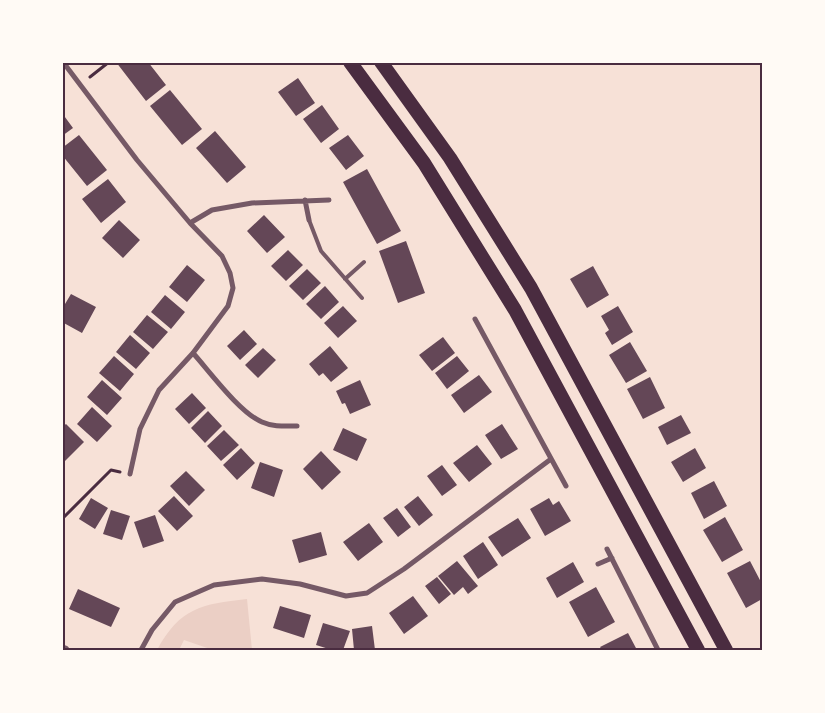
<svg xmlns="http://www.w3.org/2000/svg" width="825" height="713" viewBox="0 0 825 713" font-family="Ubuntu,sans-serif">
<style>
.green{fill:#ebcfc5}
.building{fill:#644757}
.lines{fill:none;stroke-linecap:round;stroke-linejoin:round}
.path{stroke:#4a2c40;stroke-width:3}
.service{stroke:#755966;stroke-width:4}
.minor{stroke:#755966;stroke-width:5}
.tertiary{stroke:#755966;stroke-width:9}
.trunk{stroke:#4a2c40;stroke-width:14}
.neatline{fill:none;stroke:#4a2c40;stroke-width:2}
</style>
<rect width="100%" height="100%" fill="#f7e1d7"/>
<path class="green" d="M247,599l5,51h-39l-29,-10 -5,10h-22c23,-42 44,-46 90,-51z"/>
<path class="building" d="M116,62h32l18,23 -20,16z
M298,78l17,25 -19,13 -18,-24z
M170,90l32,39 -20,16 -32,-39z
M322,105l17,24 -18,14 -18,-24z
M62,113l11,15 -11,8z
M215,131l31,36 -19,16 -31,-35z
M79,135l28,35 -20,16 -25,-31v-7z
M348,135l16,21 -18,14 -17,-22z
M367,169l34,62 -24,13 -34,-62z
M108,179l18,23 -25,21 -19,-24z
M264,215l21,22 -18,16 -20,-22z
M119,220l21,20 -17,18 -21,-20z
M406,241l19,52 -27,10 -19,-52z
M288,250l15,15 -17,16 -15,-15z
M187,265l18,15 -18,22 -18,-15z
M593,266l16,29 -22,13 -17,-29z
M307,269l14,14 -18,17 -14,-14z
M325,286l14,16 -18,17 -15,-15z
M71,294l25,13 -14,26 -20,-11v-13z
M165,295l20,17 -14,17 -20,-17z
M343,306l14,15 -19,17 -14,-15z
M618,306l15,26 -21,13 -7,-12 4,-3 -8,-14z
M147,315l21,17 -15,17 -20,-17z
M244,330l13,14 -17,16 -13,-14z
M130,335l20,18 -14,16 -20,-17z
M443,337l12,16 -23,18 -13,-16z
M630,342l17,29 -21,12 -17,-28z
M330,346l18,22 -17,14 -8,-9 -4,3 -10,-12z
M263,348l13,12 -18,18 -13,-13z
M114,356l20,18 -14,17 -21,-18z
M457,356l12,15 -22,18 -12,-16z
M479,375l13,17 -28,21 -13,-18z
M650,377l15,31 -22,11 -16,-30z
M102,380l20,18 -15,17 -20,-18z
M360,380l11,25 -21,9 -5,-11 -3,1 -6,-13z
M192,393l14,15 -17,16 -14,-15z
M92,407l20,19 -15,16 -20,-18z
M208,411l14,15 -17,17 -14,-15z
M681,415l10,18 -24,12 -9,-18z
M66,424l18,18 -19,19 -3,-3v-31z
M502,424l16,25 -17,10 -16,-24z
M343,428l24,11 -10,22 -24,-11z
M224,430l15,15 -18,16 -14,-15z
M477,445l15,19 -23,18 -16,-19z
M241,448l14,15 -18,17 -14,-15z
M695,448l11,20 -23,14 -12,-20z
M321,451l20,21 -19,18 -19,-21z
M260,462l23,8 -9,27 -23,-9z
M442,465l15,20 -15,11 -15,-20z
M186,471l19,19 -16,16 -19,-20z
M714,481l13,25 -23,13 -13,-26z
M174,496l19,20 -16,15 -19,-20z
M418,496l15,19 -14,11 -15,-19z
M91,498l17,10 -13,21 -16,-10z
M549,498l4,7 6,-4 12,20 -26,15 -15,-27z
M397,508l14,19 -13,10 -15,-19z
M111,510l19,6 -8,24 -19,-6z
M155,515l9,26 -21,7 -9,-26z
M725,517l18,33 -21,12 -19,-32z
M518,518l13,20 -29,19 -14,-20z
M369,523l14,19 -25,19 -15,-19z
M321,532l6,23 -28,8 -7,-23z
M483,542l15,23 -20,14 -15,-23z
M457,561l21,25 -10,8 -5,-7 -9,8 -16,-19z
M750,561l12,23v15l-16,9 -19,-35z
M573,562l11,20 -27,16 -11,-20z
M437,577l14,17 -12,10 -14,-18z
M596,587l19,35 -27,15 -19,-35z
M78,589l42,19 -9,19 -42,-18z
M413,596l15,20 -24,18 -15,-21z
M280,606l31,9 -7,23 -31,-10z
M323,623l27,8 -7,19h-11l-16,-5z
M372,626l3,24h-21l-2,-21z
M628,633l9,17h-35l-2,-3z"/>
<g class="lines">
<path class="path" d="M90,77l19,-15
M62,519l49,-49 9,2"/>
<path class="service" d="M309,220l12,31 41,47
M345,279l19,-17"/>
<path class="minor" d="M63,62l74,98 53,63 32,33 8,17 3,15 -5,18 -35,47 -34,37 -19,39 -10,45
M305,200l4,20
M190,223l22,-13 40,-7 77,-3
M475,319l91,167
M193,353c17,19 47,60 69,69 11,5 23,4 35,4
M607,549l51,101
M598,564l14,-6
M141,650l11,-20 23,-28 39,-17 48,-6 38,5 46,12 21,-3 37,-24 147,-110"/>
<path class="tertiary" d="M62,649l3,1"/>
<path class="trunk" d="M350,62l74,101 91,147 183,340
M381,62l69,96 81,130 195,362"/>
</g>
<rect width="825" height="713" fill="none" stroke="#fffaf5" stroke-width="128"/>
<rect x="64" y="64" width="697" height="585" class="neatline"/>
</svg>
